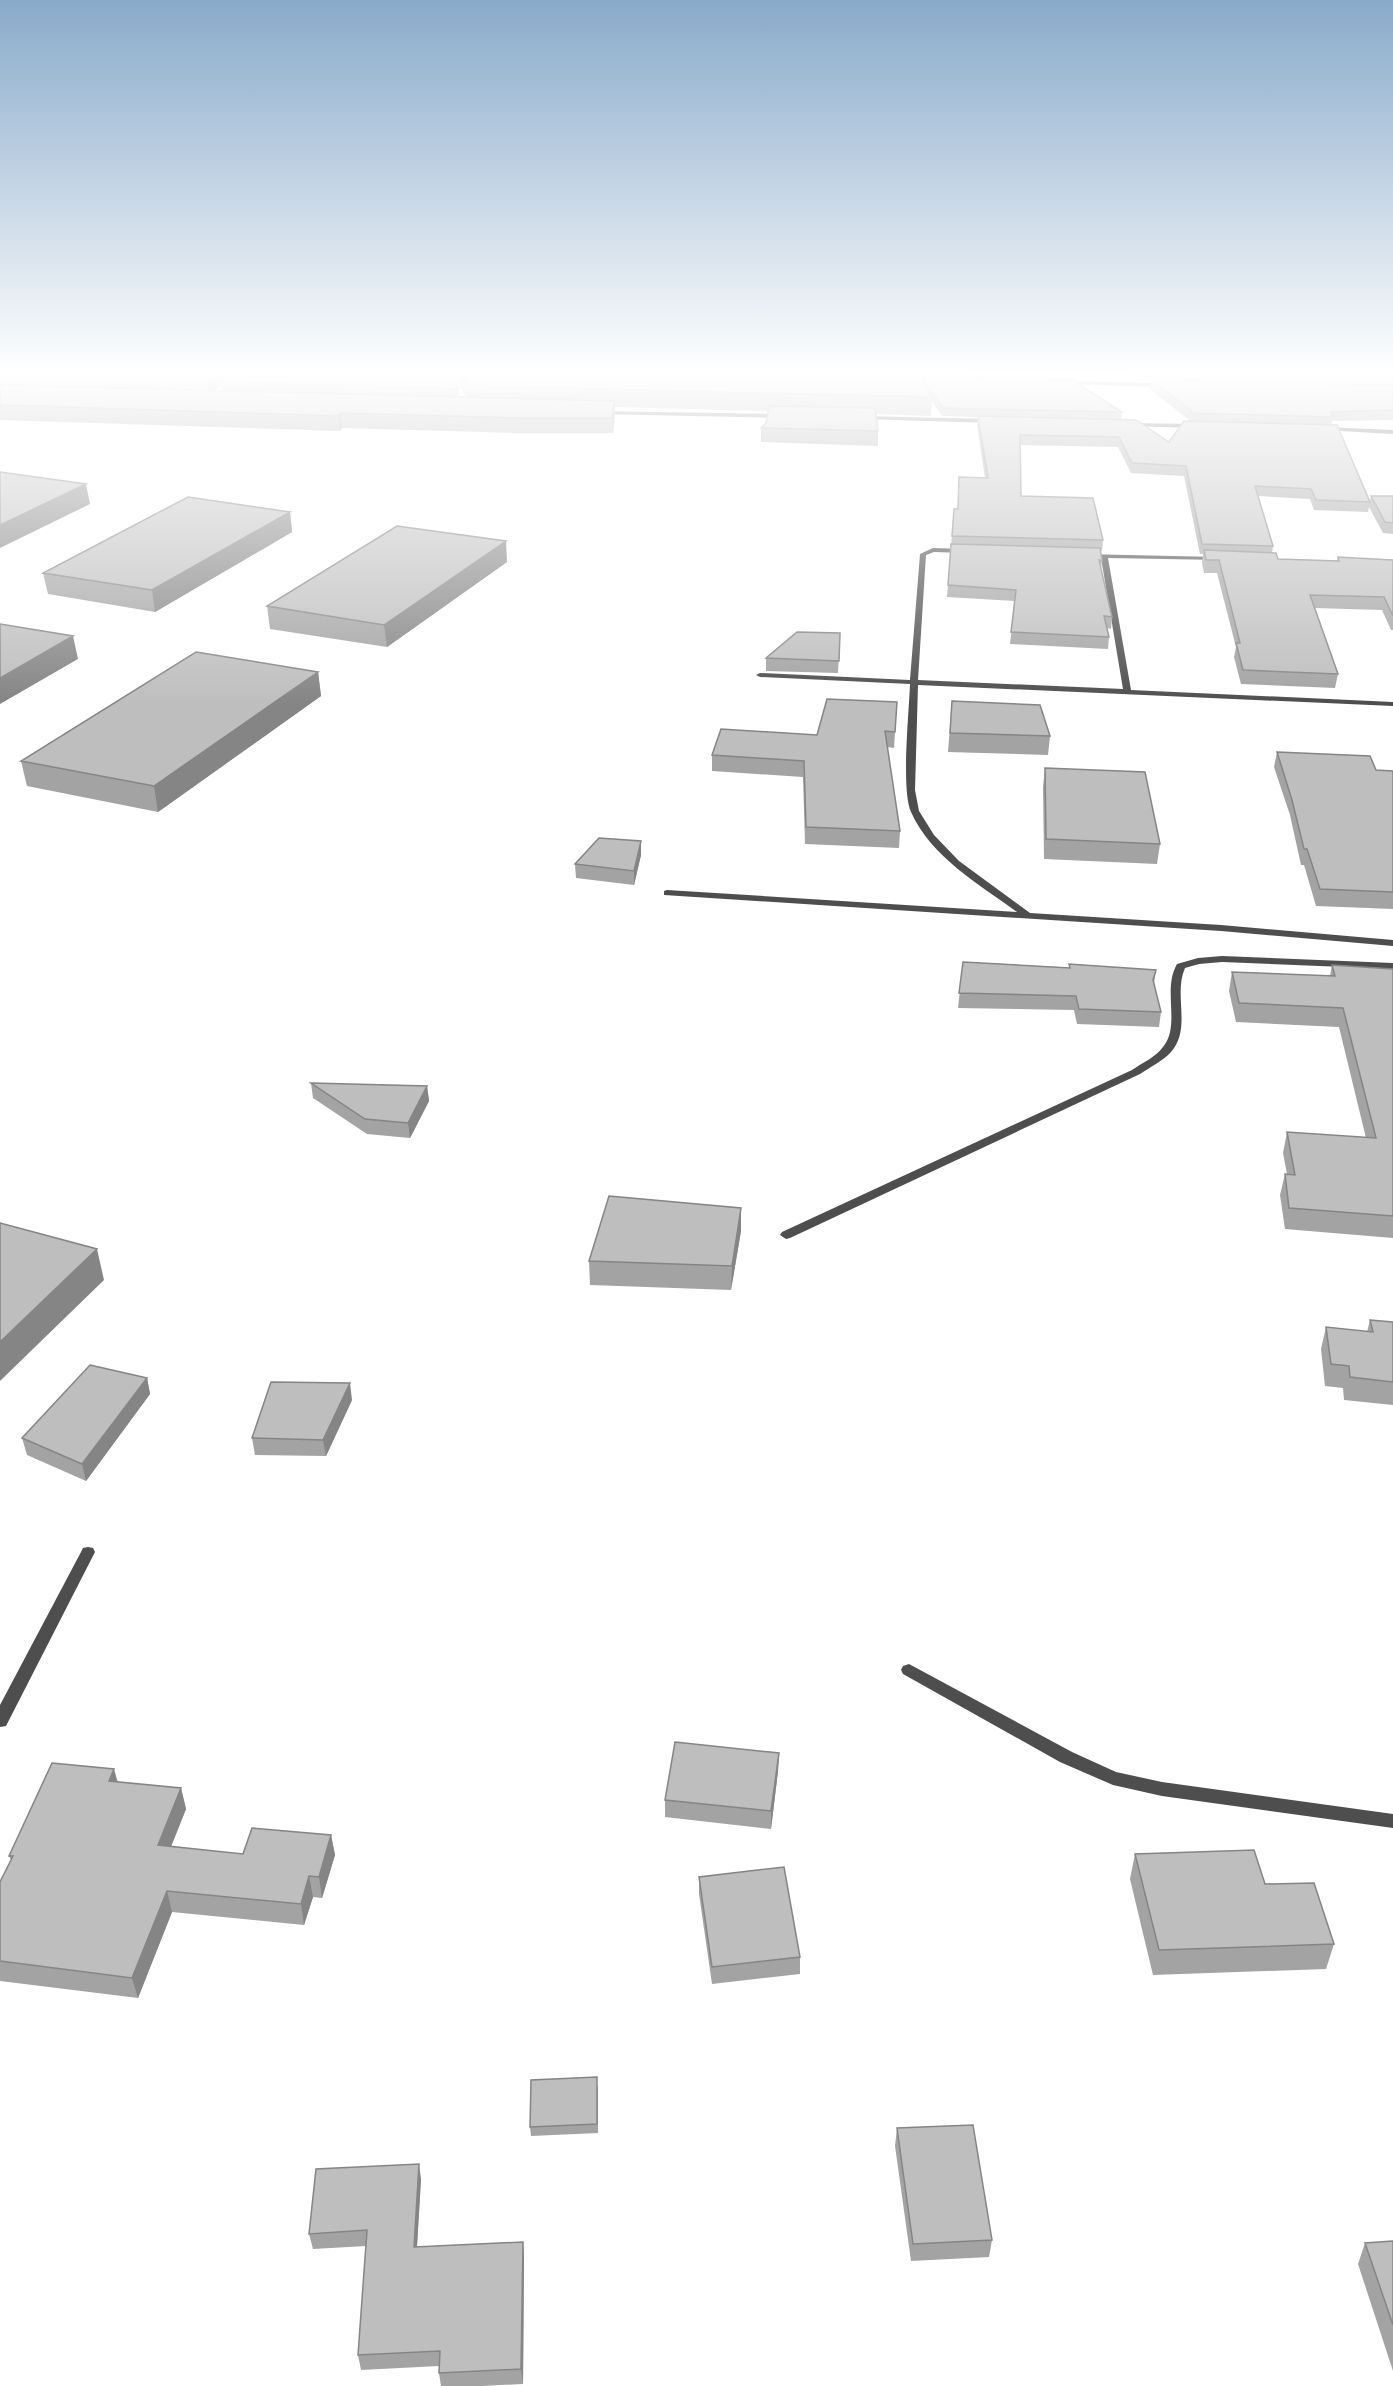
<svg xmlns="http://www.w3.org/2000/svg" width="1393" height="2386" viewBox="0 0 1393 2386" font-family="'Titillium Web',sans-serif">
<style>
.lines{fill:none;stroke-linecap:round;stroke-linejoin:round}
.minor{fill:#4e4e4e;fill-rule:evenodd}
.wall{fill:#a3a3a3;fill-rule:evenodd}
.shaded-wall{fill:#858585}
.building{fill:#bebebe;stroke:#858585;stroke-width:1.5}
</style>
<rect width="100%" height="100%" fill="#fff"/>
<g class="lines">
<path class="minor" d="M1062,381l105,2 3,2 -3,2 -107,-3z
M596,411l186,3 3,2 -3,2 -184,-4z
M862,416l129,3 3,2 -3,2 -131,-4z
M1129,423l66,1 3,2 -3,2 -68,-2z
M1324,427l69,3v4l-71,-4z
M933,548l33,1 3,2 -3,2 -32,-1 -8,3 -8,125 205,9 -22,-131 -16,-1 -3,-2 1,-1 135,3 2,1v2l-112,-2 23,132 262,12v4l-475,-21 -3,105 4,21 15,24 25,26 71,52 191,12 172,15v6l-172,-15 -557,-36v-4l3,-1 350,22c-38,-28 -86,-55 -106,-100 -10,-23 -2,-99 -1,-128l-150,-7 -4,-2 4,-2 150,7 10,-126z
M1222,956l171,7v6l-171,-7 -23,2 -14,4c-12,27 7,60 -14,84 -8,9 -21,15 -31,22l-350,164 -4,1 -6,-4 2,-3 350,-162c10,-7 24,-13 31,-23 18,-22 -1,-57 14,-83l21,-6z
M88,1547l5,1 2,4 -89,174 -6,1v-22l81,-153 2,-4z
M909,1664l163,88 44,20 46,10 231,32v14l-231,-32 -49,-11 -53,-23 -157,-88 -2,-4 2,-4z"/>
</g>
<path class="wall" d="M0,370l459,19v8h7l-12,-20v-7h514v7l-51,-1 4,5v-5l201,36 -1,8 48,22 20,-21v-1l-39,-31 1,-8 -12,-1 -14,-10h268v50l-61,1v4l38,76 1,-5h22v38l-10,-1 -14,-26 -1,5 -54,-2 -4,-11 -52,-3 15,50 -1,7 6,6 59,2 1,-4 55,3v70h-2l-9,-20 -67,-2 23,66 -3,14 -94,-4 -7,-27 2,-10 -19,-74h-13l-2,-10 1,-9h-3l-16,-78 -53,-3 -13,-26 -98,-2 1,51 82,44 -1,11h-1l1,10 -1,9 11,47 -1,12 -4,-1 2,9 -1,12 -98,-5 5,-43 -68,-4 7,-88h3l28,-31 -8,-53 1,-8 -36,-1 -10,-15 -1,15 -55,-2 2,17v15l-117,-4v-14l5,-5 2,-12 -153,-4 -2,26h-95l-176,-5 -2,3 -340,-11zM220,386l1,5 -5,-1z
M290,512l2,20 -137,80 -107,-18 -5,-21z
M507,562l-120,85 -117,-18 -3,-23z
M840,633l-2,40 -72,-2v-13z
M318,672l3,24 -163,116 -131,-26 -6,-25z
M952,701l98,35 -2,19 -100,-3z
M897,702l-3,46 -7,-1 13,84 -1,17 -94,-4 -2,-67 -91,-6v-16l105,-20z
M1277,752l99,18 17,1v138l-77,-3 -12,-41h-3l-11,-50 -16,-48z
M1045,768l115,76 -3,20 -113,-5 -1,-72z
M641,855l-7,30 -58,-7 -1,-14z
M963,962l106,6v-4l87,6 -2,14 7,28 -2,15 -82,-3 -3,-14 -116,-2z
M1332,965l61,4v269l-108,-9 -5,-34 5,-21h2l-4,-21 4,-21 79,6 -27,-111 -103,-5 -7,-31 3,-19 98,4z
M311,1083l116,3 2,15 -19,37 -43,-4 -54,-36z
M741,1231l-10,59 -141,-5 -1,-24z
M1370,1320l23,2v83l-49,-5 -1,-12 -18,-2 -4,-37 5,-22 41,5z
M147,1378l3,16 -64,87 -59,-26 -5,-17z
M352,1400l-26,56 -71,-1 -3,-17z
M779,1753l-1,18 -7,58 -106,-12v-17z
M118,1782l63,6 5,21 -15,38 72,7 88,-19 4,20 -13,43 -9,-1 -9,28 -132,-13 -34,86 -138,-17v-99l11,-22 -2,-4z
M1135,1854l130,30 69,60 -8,25 -173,6 -23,-96z
M699,1877l101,80v17l-88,10 -13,-90z
M598,2086v47l-67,3 -1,-9z
M897,2128l95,112 -3,17 -78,4 -16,-115z
M421,2179l-4,68 106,-5 1,15 -1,127 -42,2h-40l-2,-13v-7l-78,4 -3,-15 8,-109 -53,3 -4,-15z
M1393,2241v130l-35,-107 7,-21z"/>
<path class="shaded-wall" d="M220,370h15l-15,12v4l-10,11 -2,-15z
M614,401l1,15 -2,17 -1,-15z
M341,413l1,15 -2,3 -2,-15z
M86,484l4,20 -90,44v-23z
M290,512l2,20 -137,80 -3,-22z
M506,541l1,21 -120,85 -3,-22z
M73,636l5,23 -78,45v-26z
M318,672l3,24 -163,116 -4,-26z
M641,841v14l-7,30v-14z
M427,1086l2,15 -19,37 -2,-15z
M741,1208v23l-10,59 1,-24z
M97,1249l7,31 -104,101v-39z
M147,1378l3,16 -64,87 -4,-17z
M350,1383l2,17 -26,56 -3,-16z
M779,1753l-1,18 -7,58v-18z
M114,1769l6,21 -11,-9z
M181,1788l5,21 -23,57 -5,-21z
M331,1835l4,20 -13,43 -3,-21z
M309,1876l4,21 -9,28 -3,-21z
M167,1891l5,21 -34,86 -6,-20z
M419,2164l2,15 -5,83 -2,-15z
M523,2242l1,15 -1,127 -2,-15z"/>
<path class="building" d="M0,370h220l-12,12 -208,-5z
M232,370h214l13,19 -239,-7z
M459,370h454l19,27 -463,-11z
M1138,370h255v7l-253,-6z
M921,376l150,3 51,33 -179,-4z
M1151,380l242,5v25l-62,2 2,5 -143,-4 2,-2z
M0,385l614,16 -2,17h-95l-176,-5 -3,3 -338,-11z
M769,406l106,2 3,23 -117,-3 5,-5z
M978,416l158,4 33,22 15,-21 153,4 33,77 -54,-2 -5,-11 -56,-3 18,60 -71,-2 -16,-78 -54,-3 -13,-26 -99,-2 1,61 72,2 10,42 -151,-4 2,-27h4l1,-32 29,1z
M0,472l86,12 -86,41z
M1371,496h22v27l-8,-1z
M188,497l102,15 -138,78 -109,-17z
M397,526l109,15 -122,84 -117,-19z
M951,544l149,4 2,13 -3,-1 13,57 -8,-1 5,21 -98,-5 5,-42 -68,-5z
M1204,550l72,3 2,6 61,2 -1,-4 55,3v56l-9,-19 -74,-2 28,79 -95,-4 -7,-27h4l-21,-83h-13z
M0,624l73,12 -73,42z
M797,632l43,1 -1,28 -73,-3z
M196,652l122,20 -164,114 -133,-25z
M827,699l70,3 -2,30 -10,-1 15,100 -94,-4 -2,-66 -92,-6 9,-26 96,6z
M952,701l88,4 10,31 -100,-3z
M1277,752l93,4 6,14 17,1v121l-73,-3 -13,-40h-3l-12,-49z
M1045,768l100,4 15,72 -114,-5z
M599,838l42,3 -7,30 -59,-7z
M963,962l107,6 -1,-4 87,6 -3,10 8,32 -82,-3 -3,-13 -117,-3z
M1332,965l61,4v247l-104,-8 -4,-34 10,1 -8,-43 89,6 -33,-130 -104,-5 -7,-31 103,4z
M311,1083l116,3 -19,37 -43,-4z
M609,1196l132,12 -9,58 -143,-5z
M0,1223l97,26 -97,93z
M1370,1320l23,2v60l-43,-5 -1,-11 -18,-2 -5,-37 47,5z
M90,1365l57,13 -65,86 -60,-26z
M271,1382l79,1 -27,57 -71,-2z
M675,1742l104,11 -8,58 -106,-11z
M52,1763l62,6 -5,12 72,7 -23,57 85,9 9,-26 79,7 -12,42 -10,-1 -8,28 -134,-13 -35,87 -132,-17v-79l13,-26h-4z
M1254,1850l11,34 49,-1 20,61 -175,6 -24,-96z
M784,1867l16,90 -88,10 -13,-90z
M597,2077v47l-67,3 1,-47z
M973,2125l19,115 -79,4 -16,-116z
M419,2164l-5,83 109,-5 -2,127 -82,4 1,-22 -82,4 9,-125 -58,4 7,-65z
M1393,2241v84l-28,-82z"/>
<linearGradient id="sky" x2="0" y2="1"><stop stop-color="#89aaca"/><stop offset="0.53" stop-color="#fff"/><stop offset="1" stop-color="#fff" stop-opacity="0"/></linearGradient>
<rect width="1393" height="704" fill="url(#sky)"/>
</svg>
